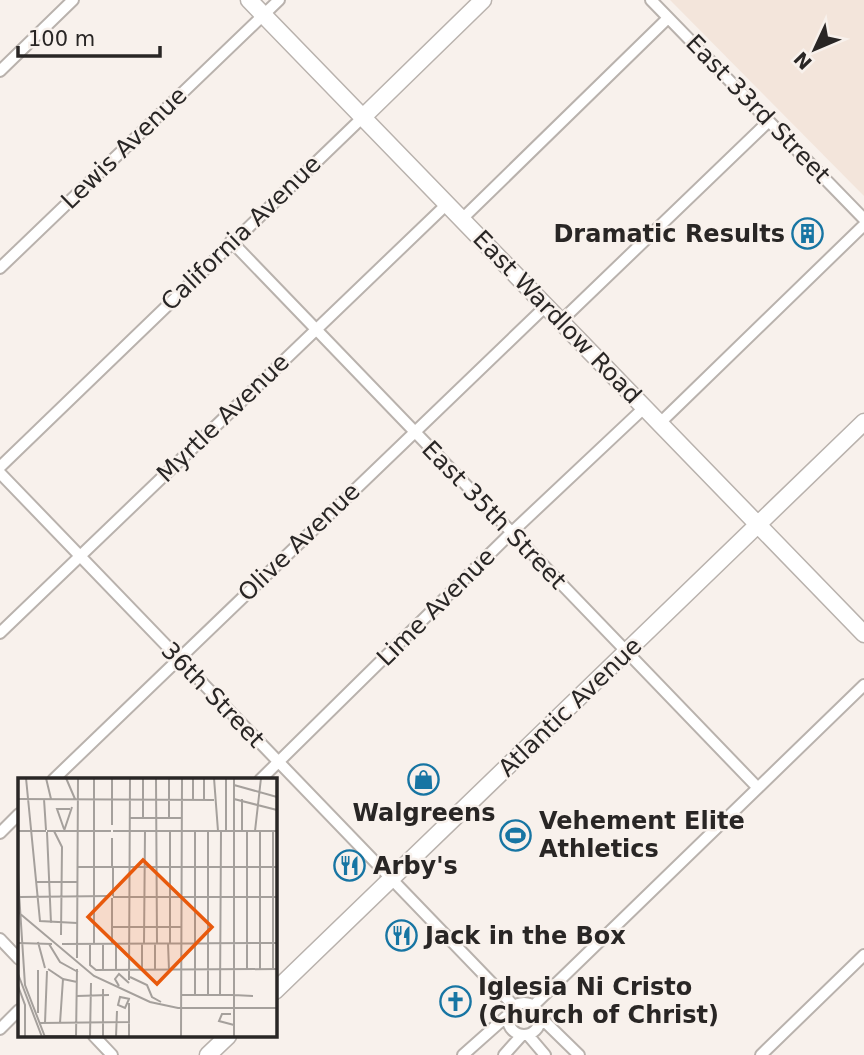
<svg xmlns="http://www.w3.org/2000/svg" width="864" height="1055" viewBox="0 0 864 1055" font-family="'DejaVu Sans',sans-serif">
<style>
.built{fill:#f3e5db}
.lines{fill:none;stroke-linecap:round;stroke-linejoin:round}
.street-casing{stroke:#b9b2ad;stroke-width:14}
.secondary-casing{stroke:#b9b2ad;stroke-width:19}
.street{stroke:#fff;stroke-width:10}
.secondary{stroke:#fff;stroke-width:16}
.labels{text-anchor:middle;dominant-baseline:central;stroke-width:5;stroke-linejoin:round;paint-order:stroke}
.street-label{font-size:24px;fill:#292625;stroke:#f8f1ec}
.poi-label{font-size:24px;font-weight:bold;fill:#292625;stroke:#f8f1ec;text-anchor:start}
.inset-road{fill:none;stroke:#a5a09c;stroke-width:2}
.view{fill:#e8590c;fill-opacity:0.15;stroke:#e8590c;stroke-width:3.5}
.inset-edge{fill:none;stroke:#292625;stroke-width:3.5}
</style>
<rect width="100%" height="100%" fill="#f8f1ec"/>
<path class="built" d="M670,0h194v196z"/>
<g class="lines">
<defs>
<path id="street" d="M651,0l213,219
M0,71l73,-71
M462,219l206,-201
M231,241l527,547
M0,268l279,-268
M561,321l208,-200
M660,423l204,-198
M0,467l363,-350
M0,473l514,533
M0,633l447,-429
M53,780l493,-474
M260,780l251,-247 134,-126
M0,833l19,-19
M0,939l19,20
M508 1019a16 16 0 1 1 32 0a16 16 0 1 1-32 0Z
M533,1006l331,-321
M540,1017l39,38
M0,1029l19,-19
M528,1035l17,20
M94,1036l18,19
M463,1055l45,-40
M504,1055l18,-20
M761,1055l103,-100"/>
<path id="secondary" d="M249,0l615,634
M363,117l120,-117
M275,991l589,-569
M208,1055l20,-19"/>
</defs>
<use href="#street" class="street-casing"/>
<use href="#secondary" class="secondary-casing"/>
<use href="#street" class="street"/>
<use href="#secondary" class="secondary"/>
</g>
<defs>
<symbol id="building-ring" viewBox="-11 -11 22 22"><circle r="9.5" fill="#f8f1ec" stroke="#1775a3" stroke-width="1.5"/><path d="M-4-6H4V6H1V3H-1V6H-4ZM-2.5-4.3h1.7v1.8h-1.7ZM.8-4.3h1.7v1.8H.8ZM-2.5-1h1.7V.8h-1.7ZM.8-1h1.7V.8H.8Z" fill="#1775a3"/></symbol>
<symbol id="shop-ring" viewBox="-11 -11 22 22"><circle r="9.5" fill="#f8f1ec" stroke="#1775a3" stroke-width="1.5"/><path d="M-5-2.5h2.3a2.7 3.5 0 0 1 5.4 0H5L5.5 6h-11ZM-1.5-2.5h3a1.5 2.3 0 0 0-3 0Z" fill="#1775a3"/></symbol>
<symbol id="stadium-ring" viewBox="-11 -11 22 22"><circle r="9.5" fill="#f8f1ec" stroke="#1775a3" stroke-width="1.5"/><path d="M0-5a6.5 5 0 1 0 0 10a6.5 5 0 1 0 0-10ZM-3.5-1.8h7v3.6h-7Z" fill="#1775a3"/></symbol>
<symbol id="restaurant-ring" viewBox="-11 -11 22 22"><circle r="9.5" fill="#f8f1ec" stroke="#1775a3" stroke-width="1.5"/><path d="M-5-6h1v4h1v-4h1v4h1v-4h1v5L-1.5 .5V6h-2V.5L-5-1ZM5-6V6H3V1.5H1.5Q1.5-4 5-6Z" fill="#1775a3"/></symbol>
<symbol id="church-ring" viewBox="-11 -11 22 22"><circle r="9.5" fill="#f8f1ec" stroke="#1775a3" stroke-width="1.5"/><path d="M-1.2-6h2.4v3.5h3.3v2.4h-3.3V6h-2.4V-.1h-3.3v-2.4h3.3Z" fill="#1775a3"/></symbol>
</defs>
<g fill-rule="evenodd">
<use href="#building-ring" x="790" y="216" width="35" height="35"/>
<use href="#shop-ring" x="406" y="762" width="35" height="35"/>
<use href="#stadium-ring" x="498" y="818" width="35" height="35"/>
<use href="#restaurant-ring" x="332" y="848" width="35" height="35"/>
<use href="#restaurant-ring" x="384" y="918" width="35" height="35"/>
<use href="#church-ring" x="438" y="984" width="35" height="35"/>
</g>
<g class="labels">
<g class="street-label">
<text transform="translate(758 109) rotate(46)">East 33rd Street</text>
<text transform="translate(124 148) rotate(-44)">Lewis Avenue</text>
<text transform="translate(241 233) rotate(-44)">California Avenue</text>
<text transform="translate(557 317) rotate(46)">East Wardlow Road</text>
<text transform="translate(223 418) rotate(-44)">Myrtle Avenue</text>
<text transform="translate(494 515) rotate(46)">East 35th Street</text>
<text transform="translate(299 542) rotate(-44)">Olive Avenue</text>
<text transform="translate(436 607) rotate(-45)">Lime Avenue</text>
<text transform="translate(213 695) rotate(46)">36th Street</text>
<text transform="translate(570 707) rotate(-44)">Atlantic Avenue</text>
</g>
<g class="poi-label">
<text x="785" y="234" text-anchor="end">Dramatic Results</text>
<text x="424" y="813" text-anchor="middle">Walgreens</text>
<text x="539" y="821">Vehement Elite<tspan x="539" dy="28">Athletics</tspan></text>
<text x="373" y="866">Arby's</text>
<text x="425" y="936">Jack in the Box</text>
<text x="478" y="987">Iglesia Ni Cristo<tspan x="478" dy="28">(Church of Christ)</tspan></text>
</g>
</g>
<g transform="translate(18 778)">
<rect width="259" height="259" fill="#f8f1ec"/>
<path class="inset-road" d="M8,0l14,143 37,2M28,0l5,21M48,0l9,21M138,0l1,165M175,0v22M186,0v22M196,0l4,53M216,7l43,12M0,21l196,1M26,21l2,31M216,21l43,11M111,40h53M125,40v-40M151,40v-40M94,47v-47M46,51l-7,-20h13M0,53h28M29,53h64M36,53l8,16 -1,88M46,53l8,-24M95,53h164M190,53v165M208,53v-53M224,53v-32M229,53v138M237,53l6,-53M242,53v138M29,54l4,91M60,89h199M94,89v-29M0,95l1,21M18,104h42M1,115l6,92 20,52M95,118v-29M2,119l90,-1M95,119h164M94,120v45M0,134l76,64 56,26 28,6h99M94,149h70M20,164l7,26M0,165l34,1M72,165v22l6,5 181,-1M76,165v-165M124,165v27M126,165l1,-112M150,165l1,27M152,165v-112M31,166l11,18 18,10M44,166l215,-1M85,166v26M59,180l1,-180M30,191l15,10 14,3M255,191v-138M20,192v43M98,192v-27M137,192v-27M0,196l24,63M112,199l17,8 5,12 9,5M111,202l1,-202M0,208l7,19v32M101,208l-4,-7 4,-5 10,9M164,217h52v-217M59,218l32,-1M177,218v-165M202,218l1,-165M111,221l-4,9 -7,-3 2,-8 10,2M111,225v34M213,236h-9l-3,7 15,4M22,245l90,-1M27,245l2,-52M42,245l3,-44M27,258h32M58,259l1,-68M72,259l1,-54M85,259v-48M98,259l1,-26M163,259l1,-259M216,259v-42l19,1"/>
<path class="view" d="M125,82l69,67 -55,57 -69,-67z"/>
<rect width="259" height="259" class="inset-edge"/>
</g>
<g transform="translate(815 49) rotate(226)" stroke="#f8f1ec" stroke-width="5" paint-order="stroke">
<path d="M0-5L12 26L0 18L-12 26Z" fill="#292625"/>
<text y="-10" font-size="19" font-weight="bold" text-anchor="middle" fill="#292625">N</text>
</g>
<path d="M18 46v10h142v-10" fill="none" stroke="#292625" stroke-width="3.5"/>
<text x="28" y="46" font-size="21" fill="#292625" stroke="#f8f1ec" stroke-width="5" paint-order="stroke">100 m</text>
</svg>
